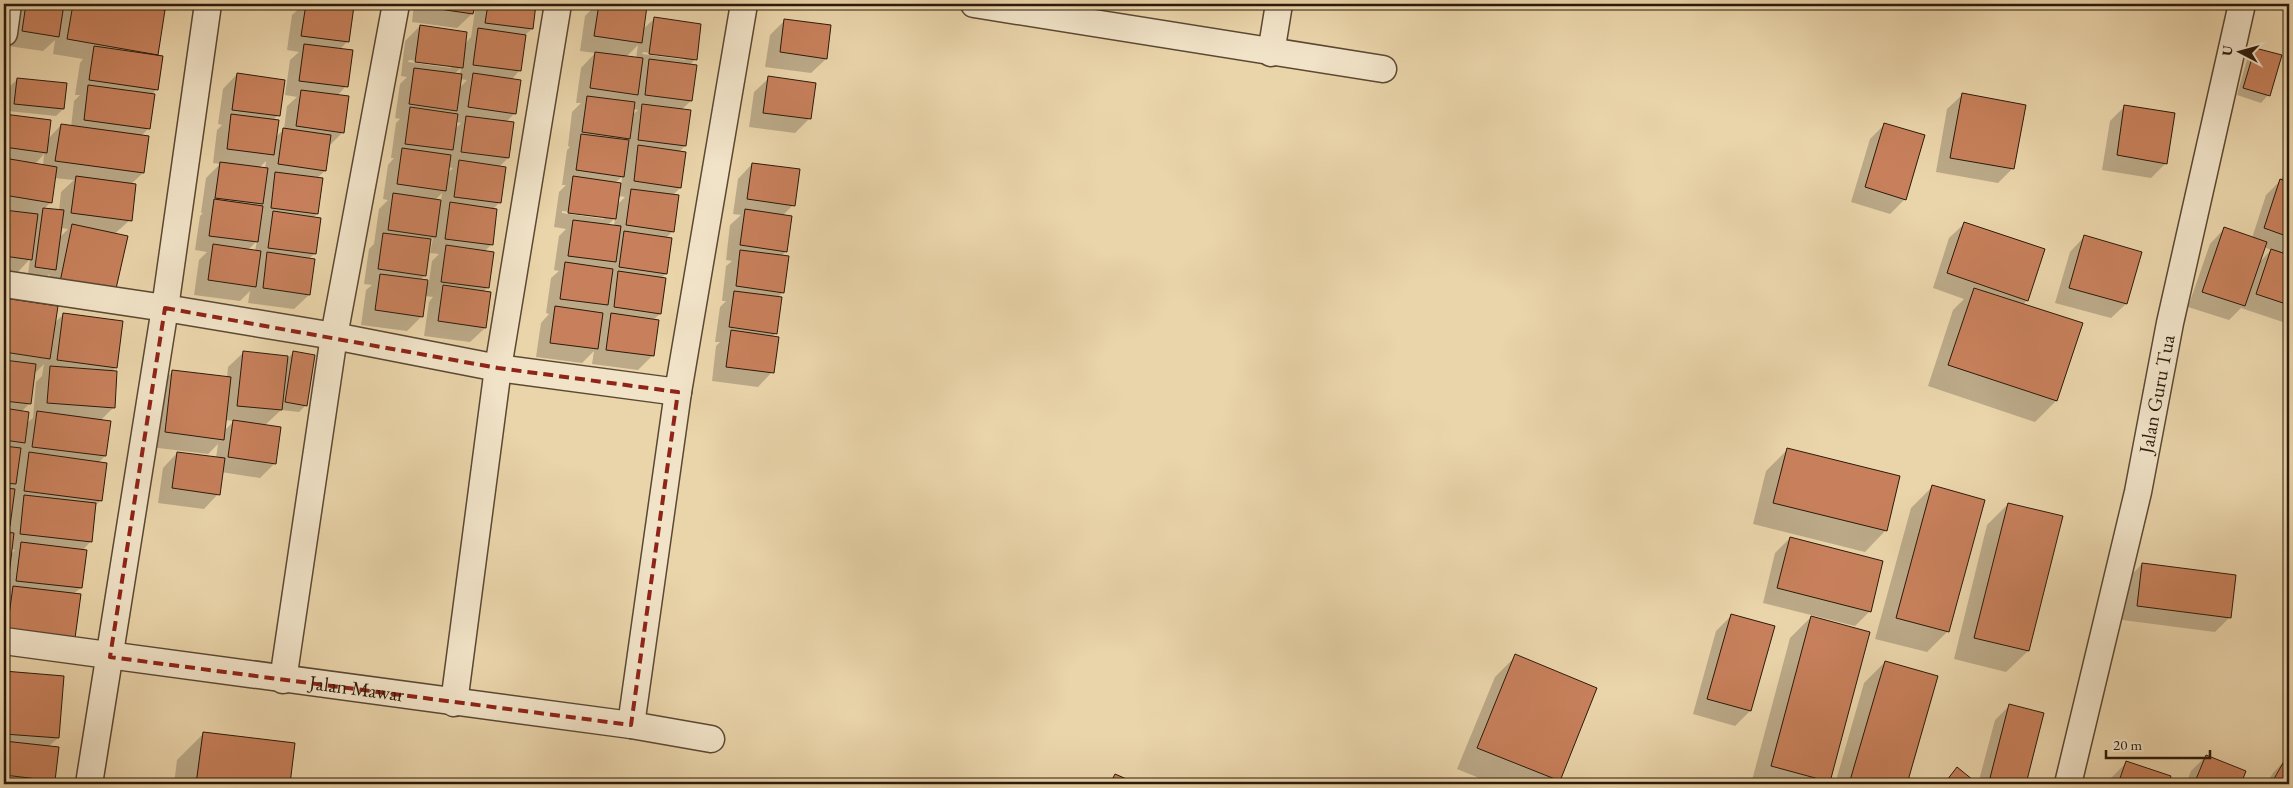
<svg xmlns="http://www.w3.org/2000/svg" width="2293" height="788" viewBox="0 0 2293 788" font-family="'EB Garamond',serif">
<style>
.shadow{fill:#0003;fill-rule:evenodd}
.building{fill:#c7805b;stroke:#2b1a0b}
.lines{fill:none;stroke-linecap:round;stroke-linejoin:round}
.street-casing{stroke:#5b4833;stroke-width:29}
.street{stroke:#f1e3c8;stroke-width:26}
.marked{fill:none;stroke:#8f2418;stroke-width:4;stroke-dasharray:10 6;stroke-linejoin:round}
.labels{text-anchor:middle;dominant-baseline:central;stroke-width:5;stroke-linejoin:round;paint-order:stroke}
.street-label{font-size:20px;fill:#2b1a0b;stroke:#f1e3c8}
</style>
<rect width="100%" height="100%" fill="#ead4aa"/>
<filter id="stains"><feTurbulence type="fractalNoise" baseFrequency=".004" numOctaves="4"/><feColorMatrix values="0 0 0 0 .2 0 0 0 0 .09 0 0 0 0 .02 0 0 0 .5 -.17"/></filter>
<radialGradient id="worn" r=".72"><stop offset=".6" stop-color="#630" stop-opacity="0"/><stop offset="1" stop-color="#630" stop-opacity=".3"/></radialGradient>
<path class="shadow" d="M14,4h49l-1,5 5,-5h104l-7,7 -8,45 1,33 -6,6 -2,33 -8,8 7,1 -5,36 -12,11 -1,36 -85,76 5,-22 -2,2 -20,-2 2,-15 -14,15 -12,-2v-157l46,6 -2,18 13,-14 10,2 3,-26 6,-6h-5l5,-32 3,-4 -30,-5 2,-14 -12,11 -35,-5zM44,154l-1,12 -9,-2 3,-2zM54,178l20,2 -13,12 -2,19 -15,-2 6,-6zM60,228l8,1 -9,9z
M304,4h45l-2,2 1,35 -9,9 7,36 -9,10 6,36 -15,15 -3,24 -8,7v36l-4,4 2,35 -6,6v36l-15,14 -46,-6 2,-12 -10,10 -46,-6 5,-35 8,-8 -12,-2 5,-34 3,-3h-2l5,-35 14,-14 -7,-1 4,-33 5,-5 -4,-1 5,-35 14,-15 41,41 -5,5 2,18 9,-9 3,-23 10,-9 -12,-2 5,-35 9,-8 -12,-2 5,-35zM266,161l-1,8 -6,-1zM257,241l-2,10 -7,-1z
M414,4h121l-3,25 -8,7 -4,34 -9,10 4,33 -9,9 6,1 -4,35 -9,9 1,35 -7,7 -1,35 -8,8 4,35 -5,5 2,36 -15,14 -46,-6 5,-34 4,-5 -8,-1 -3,20 -15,15 -46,-6 5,-35 6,-5 -8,-1 5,-35 5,-5 5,-35 9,-9 -5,-1 5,-34 6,-7h-3l5,-35 4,-4 -5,-1 5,-34 7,-7 -6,-1 4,-35 15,-15 45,18 6,-7 4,-26 -18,17 -45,-6zM409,60l42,5v3l-43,-6zM461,68l-1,7 -6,-1zM460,79l7,1 -8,9zM456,122l5,1 -6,6zM448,167l5,1 -6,6zM442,193l-1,8 -6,-1zM433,238l-3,15 9,1 -7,7 -3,21 -9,-1 5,-6 4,-34z
M597,4l49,3 -4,23 12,-11 41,40 -5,6 1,36 -10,9 4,36 -6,6 1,36 -8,8 1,35 -7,7v36l-5,4 -1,36 -7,6v35l-15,15 -46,-6 2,-13 -12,12 -46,-6 5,-34 8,-9 -3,-1 5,-35 8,-7 -5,-1 5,-34 7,-7 -12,-2 5,-35 7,-7h-4l5,-35 3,-3 -2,-1 4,-34 9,-9h-5l5,-35 14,-15 -15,-2 5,-35zM638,45l-2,14 -10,-2zM643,52l42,5v3l-43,-6zM632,109l6,1 -7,6zM622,177l-1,7 -6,-1zM618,196l7,1 -8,8zM562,211l42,5v3l-42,-6zM615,218l-1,8 -6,-1z
M785,20l41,39 -15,14 -46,-6 5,-32z
M2255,49l13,46 -7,8 -24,-8 11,-39z
M769,78l41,40 -15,15 -46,-6 5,-35z
M18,79l45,30 -7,7 -48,-5 2,-25z
M1962,95l51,73 -15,15 -62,-11 11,-63z
M2125,106l41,57 -15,15 -49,-8 8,-49z
M1885,124l20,75 -15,15 -39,-12 19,-63z
M2289,156v168l-48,-16 -12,12 -41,-13 22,-63 14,-15 28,9 14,-43 15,-15zM2264,247l7,3 -12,13z
M752,164l41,41 -10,10 3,36 -5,6 2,35 -6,6 -1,35 -4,4v35l-14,15 -46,-6 4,-35 4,-4h-5l5,-35 6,-6h-4l4,-35 6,-5 -6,-1 4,-35 11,-10 -8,-1 5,-35z
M1964,224l63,76 -4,5 33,96 -21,21 -107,-36 25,-76 11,-11 -31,-11 16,-50z
M2084,237l42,67 -15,14 -56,-15 15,-51z
M4,299l53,8 -3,16 9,-8 53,52 -5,5 3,35 -14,14 5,35 -7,7 3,37 -7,7 -3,34 -9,10 -1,37 -77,57v-112h4l1,-7 -5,4zM44,364l-2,12 -6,6 -3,36 -7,6 -5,-12 8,-8 5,-30zM11,549l4,1 -5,5z
M243,353l43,7 7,-7 13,52 -7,7 -18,-2 -17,16 11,37 -15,15 -39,-6 -3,22 -14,15 -46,-6 5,-35 14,-15 39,5 2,-14 -10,10 -58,-7 8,-61 15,-15 54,7 1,-11zM225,420l9,1 -10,10z
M1787,450l99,80 -21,22 -112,-28 13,-53z
M1932,487l16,144 -21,21 -52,-13 36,-131z
M2008,504l53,13 -33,134 -22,21 -52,-13 33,-134z
M1790,538l80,73 -15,15 -92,-23 12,-50z
M2142,564l88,53 -15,15 -93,-12 5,-41z
M1731,616l42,11 -23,84 -15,15 -42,-12 23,-83z
M1812,616l56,17 -40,149 -2,2h-75l39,-146z
M1516,656l80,32 -37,92 -4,4h-61l-37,-15 38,-92z
M1885,662l51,15 -30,107h-71l29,-101z
M4,673l58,4 -4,61 -10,9 6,33 -4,4h-46z
M2010,705l33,9 -19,70h-46l17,-64z
M203,734l90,10 -4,40h-115l3,-24z
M2206,756l39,15 -5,13h-54l5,-13z
M2287,758l2,1v25h-23l7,-11z
M2126,763l43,14 -2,7h-58l2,-6z
M1957,769l19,15h-34z
M1115,775l20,9h-29z"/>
<path class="building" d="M26,4h38l-5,33 -37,-6z
M73,4h57l35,6 -7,45 -91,-16z
M306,4l48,2 -5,36 -48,-6z
M426,4h49l-2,10 -47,-7z
M488,4h48l-3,25 -48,-6z
M599,4l48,2 -5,37 -48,-7z
M654,17l47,7 -4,36 -48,-6z
M784,19l47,6 -4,34 -47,-7z
M420,25l47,7 -4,36 -48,-6z
M478,28l48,7 -5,36 -48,-6z
M304,44l49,6 -5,37 -49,-6z
M94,46l69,10 -5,34 -69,-10z
M2255,48l27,7 -12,41 -27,-8z
M595,52l48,6 -5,37 -48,-7z
M649,59l48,6 -5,36 -47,-6z
M414,68l48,6 -5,37 -48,-7z
M237,73l48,7 -5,36 -48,-6z
M473,73l48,7 -5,34 -48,-7z
M768,76l48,7 -5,36 -48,-6z
M17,78l50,5 -3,26 -50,-5z
M88,85l67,9 -5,35 -66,-9z
M301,90l48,6 -5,37 -48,-7z
M1962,93l64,12 -12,64 -64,-11z
M587,96l48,6 -5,37 -48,-7z
M642,104l49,6 -5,36 -48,-6z
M2124,105l51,8 -8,51 -50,-9z
M410,107l48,7 -5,36 -48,-6z
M4,114l47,6 -4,33 -43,-6z
M231,114l48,6 -5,35 -47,-6z
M466,116l48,6 -5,36 -48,-6z
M1884,123l41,12 -19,65 -41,-13z
M61,124l88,12 -5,37 -89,-12z
M283,128l48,7 -5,36 -48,-7z
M581,134l48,6 -5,37 -48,-7z
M638,145l48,7 -5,36 -47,-7z
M402,148l49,7 -5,36 -49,-7z
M4,158l53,9 -5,36 -48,-8z
M459,160l47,7 -5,36 -47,-6z
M220,162l48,6 -5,36 -48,-6z
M752,163l48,6 -5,37 -48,-7z
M275,172l48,6 -5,36 -47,-6z
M76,176l60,8 -4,37 -61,-8z
M573,176l48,7 -5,36 -48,-6z
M2280,179l9,3v55l-25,-9z
M631,189l48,6 -5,37 -48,-7z
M393,193l48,7 -5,37 -48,-7z
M214,199l49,7 -5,36 -49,-6z
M450,202l47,7 -4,36 -48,-6z
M43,208l21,2 -8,60 -21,-3z
M745,209l47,7 -5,36 -47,-7z
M4,210l34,4 -6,46 -28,-4z
M273,211l48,7 -5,36 -48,-6z
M573,220l48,6 -5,36 -48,-6z
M1964,222l81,27 -17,52 -81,-28z
M72,224l56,12 -13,57 -55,-11z
M2224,227l43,15 -22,64 -43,-14z
M624,231l48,7 -5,36 -48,-7z
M383,233l48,6 -5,37 -48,-7z
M2084,235l58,17 -15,52 -58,-16z
M213,244l48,7 -5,36 -48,-7z
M446,245l48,7 -5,36 -48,-6z
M2271,249l18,6v50l-33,-11z
M740,250l49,6 -5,37 -48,-7z
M267,252l48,7 -5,36 -47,-7z
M565,262l48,7 -5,36 -48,-6z
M618,271l48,7 -5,36 -47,-7z
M380,274l48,6 -5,37 -48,-7z
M443,285l48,7 -5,36 -48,-7z
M1974,288l109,35 -26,78 -109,-36z
M734,291l48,6 -5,37 -48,-7z
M4,298l54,8 -8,53 -46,-7z
M555,306l48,7 -5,36 -48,-6z
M63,313l60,8 -6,47 -60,-8z
M611,313l48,7 -5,36 -48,-6z
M731,330l48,7 -5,36 -48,-6z
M243,351l45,5 -6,54 -45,-4z
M293,351l22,4 -8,51 -22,-4z
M4,360l32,4 -5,40 -27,-3z
M50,366l67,5 -2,37 -68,-5z
M172,370l59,7 -7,63 -59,-8z
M4,408l25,4 -4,31 -21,-3z
M37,411l74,10 -5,35 -74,-9z
M233,420l48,7 -5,37 -48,-7z
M4,446l17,2 -5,36 -12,-1z
M1787,448l113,28 -13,55 -114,-28z
M29,452l78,11 -5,38 -78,-10z
M177,452l48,6 -5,37 -48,-7z
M1932,485l53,15 -36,132 -53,-14z
M4,488l11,1 -5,37 -6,-1z
M24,495l72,8 -4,39 -72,-8z
M2008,503l55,13 -34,135 -55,-13z
M4,532l10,1 -5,42h-5z
M1790,537l93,24 -12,51 -94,-24z
M21,542l66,8 -5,38 -66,-7z
M2142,563l94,12 -5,43 -94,-12z
M13,586l68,8 -6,44 -68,-8z
M1731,614l44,12 -24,85 -44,-12z
M1811,616l59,16 -40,150 -59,-16z
M1515,654l82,34 -37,93 -83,-33z
M1885,661l53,15 -31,108h-58z
M4,671l60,5 -5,62 -55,-4z
M2009,704l35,9 -18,71h-12l-24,-6z
M203,732l92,11 -5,41h-94z
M4,741l55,6 -4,34 -51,-6z
M2206,755l40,16 -5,13h-47z
M2287,756l2,1v27h-18z
M2126,761l45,15 -3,8h-50z
M1957,767l21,17h-34z
M1115,774l23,10h-28z"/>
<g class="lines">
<defs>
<g id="street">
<path d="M974,4l409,65"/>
<path d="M4,33l4,-29"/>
<path d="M1271,53l8,-49"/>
<path d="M4,284l161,24 169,28 164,32 180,24 66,-388"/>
<path id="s1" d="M4,641l627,84 80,14"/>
<path d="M283,680l51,-344 62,-332"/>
<path d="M454,703l44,-335 60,-364"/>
<path d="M631,725l47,-333"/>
<path d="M89,784l76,-476 43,-304"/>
<path id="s2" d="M2068,784l70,-292 32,-169 72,-319"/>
</g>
</defs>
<use href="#street" class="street-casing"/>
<use href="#street" class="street"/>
</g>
<path class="marked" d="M165,308l333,60 180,24 -47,333 -521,-68z"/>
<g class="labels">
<g class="street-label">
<text stroke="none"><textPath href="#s2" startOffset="400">Jalan Guru Tua</textPath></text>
<text stroke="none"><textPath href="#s1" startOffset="356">Jalan Mawar</textPath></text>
</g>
</g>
<rect width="2293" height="788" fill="none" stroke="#ead4aa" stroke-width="20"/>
<rect x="5" y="5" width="2283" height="778" fill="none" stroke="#2b1a0b" stroke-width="2.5"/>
<rect x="10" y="10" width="2273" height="768" fill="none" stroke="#2b1a0b"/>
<g transform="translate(2240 52) rotate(276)" stroke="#f1e3c8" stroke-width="4" paint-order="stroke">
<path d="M0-4L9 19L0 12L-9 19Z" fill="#2b1a0b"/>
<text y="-8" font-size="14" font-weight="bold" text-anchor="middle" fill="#2b1a0b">U</text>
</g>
<path d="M2106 750v8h104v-8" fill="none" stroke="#2b1a0b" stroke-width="2.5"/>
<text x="2113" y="750" font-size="15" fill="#2b1a0b" stroke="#f1e3c8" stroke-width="4" paint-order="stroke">20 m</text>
<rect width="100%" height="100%" filter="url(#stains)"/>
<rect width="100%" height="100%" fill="url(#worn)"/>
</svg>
